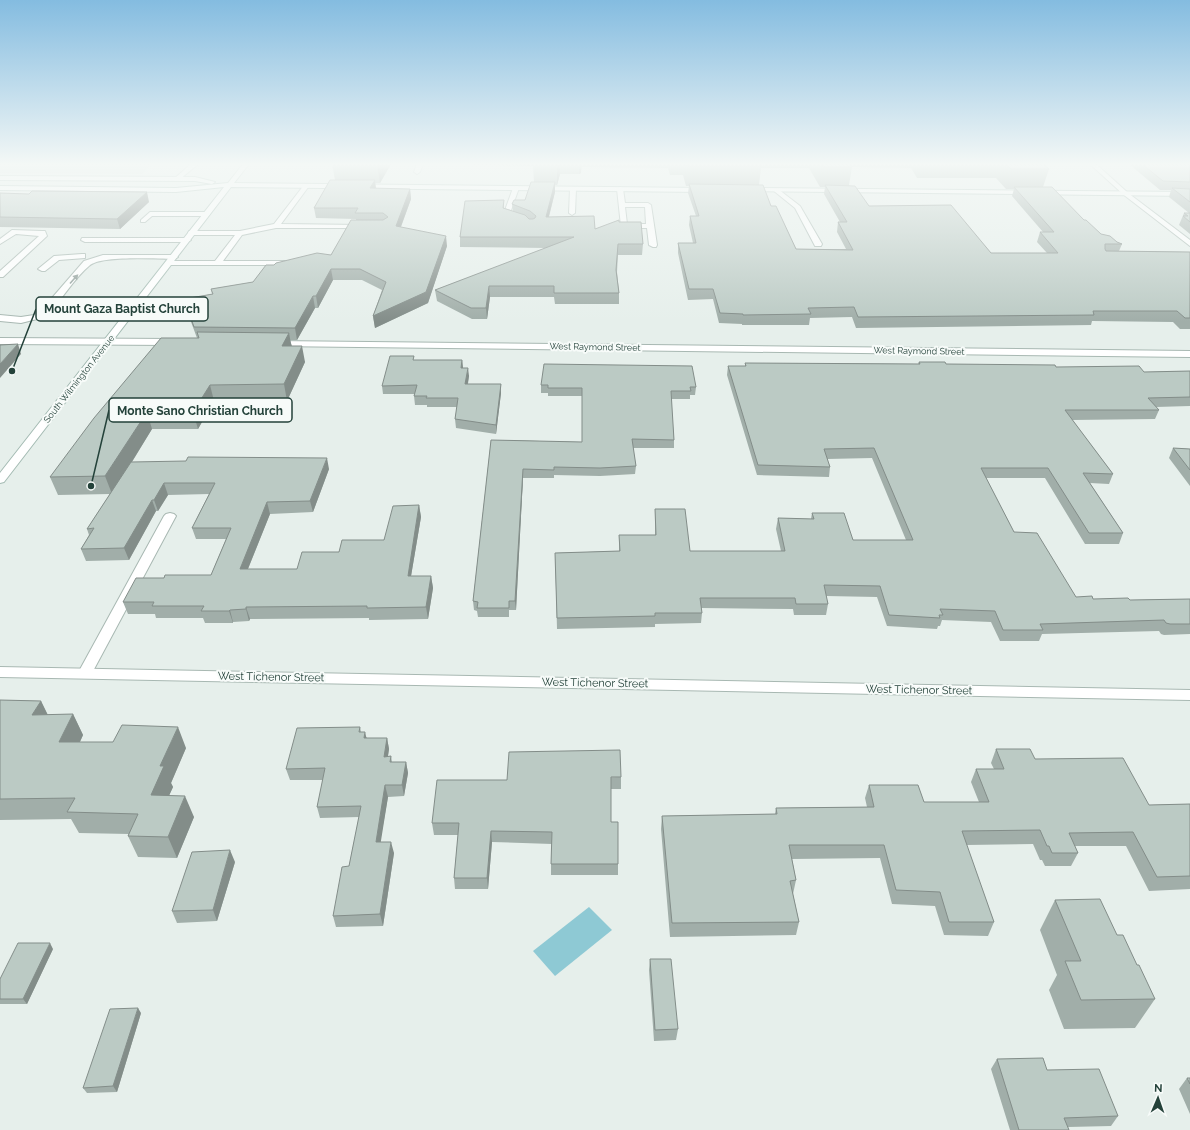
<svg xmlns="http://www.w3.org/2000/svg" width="1190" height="1130" viewBox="0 0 1190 1130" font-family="Raleway,sans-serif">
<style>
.built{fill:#d4dfda}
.water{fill:#8ec9d4}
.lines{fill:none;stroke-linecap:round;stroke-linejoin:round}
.lane-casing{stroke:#a8b8b2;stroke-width:2}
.street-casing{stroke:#a8b8b2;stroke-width:2}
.secondary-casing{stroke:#a4bbb3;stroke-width:2}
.lane{fill:#fff;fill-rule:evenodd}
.street{fill:#fff;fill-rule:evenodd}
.secondary{fill:#fff;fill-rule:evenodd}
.wall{fill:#a1aea9;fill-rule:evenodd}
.shaded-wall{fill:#838d89}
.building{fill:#bbcac4;stroke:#838d89}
.oneway{fill:#92a09c}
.labels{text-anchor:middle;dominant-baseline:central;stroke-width:4;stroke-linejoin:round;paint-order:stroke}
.far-street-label{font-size:9px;fill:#24423a;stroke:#f7fbf9}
.street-label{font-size:11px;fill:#24423a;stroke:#f7fbf9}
.leader{fill:none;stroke:#24423a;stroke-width:1.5}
.callout-dot{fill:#24423a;stroke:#f7fbf9;stroke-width:1.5}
.callout{fill:#f7fbf9;stroke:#24423a;stroke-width:1.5}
.callout-label{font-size:12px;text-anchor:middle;font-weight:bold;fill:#24423a}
</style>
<rect width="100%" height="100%" fill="#e6efeb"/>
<path class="built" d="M0,164h152l-10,10 -142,-1z"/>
<path class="water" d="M589,907l23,23 -57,46 -22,-25z"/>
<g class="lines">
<defs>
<path id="lane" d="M191,164h7l-19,16h-4v-2z
M304,185l5,1 -28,38 81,1 4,2 -2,1h-88l-34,7 -19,26h62v4h-116l-4,-2 4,-2h46l20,-26h-43l-4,-2 1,-2h51l34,-7z
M516,186l3,2 -9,25v2l8,4 -3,2 -10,-4 -1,-4 9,-25z
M573,187l3,2 -1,24 -3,2 -3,-2 1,-24z
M620,187l3,2 2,14h23l3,2 6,40 -1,2h-3l-4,-2 -2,-17h-23l-3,-2 -4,-37zM625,207h20l1,17h-19z
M774,189h4l22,17 22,38 -1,2h-6l-1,-2 -19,-36 -21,-17z
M150,212h57l3,2 -3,2h-55l-7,6h-4v-2z
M12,230l30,1h3l2,5 -44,41h-3v-6l39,-35 -23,-2 -16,10v-5z
M82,238h105l4,2 -4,2h-102l-4,-2z
M82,254h3v4l-26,2 -14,11h-3l-4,-2 16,-13z
M103,255h71l4,2 -4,2c-17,0 -74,-4 -85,7 -13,11 -23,27 -34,40h80l4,2 -1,2h-88l-13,9 -16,4 -21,-2v-6l21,2 13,-2 11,-9 39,-45z
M170,513l4,1 2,2 -84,157 -2,3 -5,2 -5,-2 -2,-3 86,-157 2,-2z"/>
<path id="street" d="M417,164h6l-3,8 -3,2 -3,-2z
M1090,164h6l32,29 62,47v6l-66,-51z
M0,338l173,1 4,3 -4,3 -173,-1z
M275,341l915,10v6l-918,-11 -1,-2 1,-2z
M0,667l1190,23v10l-1190,-23z"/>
<path id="secondary" d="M243,164h6l-15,19 471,5 3,2 -3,2 -474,-5 -227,295 -4,1v-10l224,-286 -48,5 -176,-2v-4l176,2 52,-5z
M0,176l195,1 20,5 -3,2 -17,-3 -195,-1z
M749,188l441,4v4l-443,-5 -1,-1z"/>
</defs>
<use href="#lane" class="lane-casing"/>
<use href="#street" class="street-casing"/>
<use href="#secondary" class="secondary-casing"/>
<use href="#lane" class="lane"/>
<use href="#street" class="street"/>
<use href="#secondary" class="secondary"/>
</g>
<path class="wall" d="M332,164h59l-11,19h-5l1,6h34l1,10 -10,28 46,19 -19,57 -53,25 -2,-12 9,-26 -20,-10h-29l-15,28h-3l-18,32h-7l2,6 13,16 -18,39h-73l-16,28h-46l-20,33 197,7 -16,43 -43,2 -22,55h49l42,-17 45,-12 35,-35 2,12 -10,59h20l2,12 -5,31 -59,1v-2l-119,1 -1,2 -16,1v1h-28l-2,-5h-47l-1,-4h-27l-5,-12 41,-24 47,-3 15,-36h-30l-4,-11 17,-34 -41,1 -10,16h-2l-27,49 -43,1 -5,-12 8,-14 -2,-6 23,-35 -52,1 -8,-18 147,-139 -10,-27 -3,-12 28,-5 -1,-5 42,-7 21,-17 57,-10 25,-35v-1l-40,-1 -2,-10 21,-28z
M474,164h569l6,5 -6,18 58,47 16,8 5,2 -3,7 71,1v77h-10l-7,-7 -81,-1 -1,4 -235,3 -4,-11 -42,1 -1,7h-67v-1l-23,-1 -6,-24 -25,1 -10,-47v-10h15l-4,-18 1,-9h6l-8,-23 1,-7h-3l-3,-11h-13l-2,-7 -86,-1 -1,6 -2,1h-19l-3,11h-2v7l-6,25 46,12 24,-7 24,22 -1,11h-24l-1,17 2,21v11h-64l-1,-7h-64l-3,22h-15l-35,-18 -2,-11 112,-42 -87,-1v-10l44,-37v8l9,3 -1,-7 13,-4 9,-18 -1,-16 -59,-1zM852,167l59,1 6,10h79l10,11h8l-2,7 31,36h-3l-3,10 10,11h-56l-122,-47 -20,-21zM761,168h48l11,19h5l-1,7 16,28h-2l-1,10 9,17h-50l-37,-64z
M1129,164h61v70l-11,-9 5,-12h5l-20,-16 2,-7h-11z
M0,193l149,9 -29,27 -120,-2z
M414,360h48l1,8 6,8 -1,8h33v9l-5,41 -40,-6 -1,-9 2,-12h-30v-2h-12l-1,-9 1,-2h-32l-1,-8z
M919,362l27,2 110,3 88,5 46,-1v35l-34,1 3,3 -4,9 -83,1 41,54 -4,10 -19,-1 33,50 -4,11h-34l-40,-66h-59l28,54 62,65 17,2 37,1 60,-1v35l-26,1 -3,-1 -2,-3 -117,3 -3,7h-39l-9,-19 -49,-2 -2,6h-2l-1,3 -50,-3 -10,-29 -51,-1 2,8 -2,11h-32l-1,-6 -92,-1 1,5 -1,10 -46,1v3l-98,2 -2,-76 64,-2v-16h36v-26l35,42h91l-5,-22 2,-11 33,1 1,-6 41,27h53l-34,-82 -45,1 3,8 -1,10 -72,-2 -30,-100 1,-9h17v-3l173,1z
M541,385l155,2 -1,8h-5v4h-19l3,41v8h-41l3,18 -1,8 -35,2 -46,-1v3h-31l-7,132h-7v7h-31l-1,-6 -3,-1 -1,-9 18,-161 91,2v-46h-34v-3h-7z
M1173,448l17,1v37l-21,-28z
M0,700l41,1 7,14 25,-1 10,21 -3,7 106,6 -15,35 2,4 -4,8 25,22 -17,41 -39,-1 -10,-21 1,-2 -50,-1 -8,-14 -71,1z
M360,727l1,5 6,6h20l2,11 -1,7h3l1,6h14l2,11 -4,23 -16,1 -8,45 14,11 -11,73 -47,1 -3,-11 16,-50 10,-49 -39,1 -3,-11 6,-27h-33l-4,-11z
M996,749l39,10 114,46 41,-1v85l-41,2 -23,-45h-51l3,7 -7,13h-26l-3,-6h-2l-7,-16 -67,1 28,77 -6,14 -44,-1 -9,-29 -43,-2 -12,-46 -88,1 4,21 -3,14 6,28 -3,13 -126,2 -9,-108 1,-13 113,-2 1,-6 91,-1 -2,-9 4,-13 55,17h55l-8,-20 5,-13h18l-3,-6z
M621,777v12h-10v33l7,42v11h-67v-11l1,-20 -60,-2 -4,47h-33l-1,-11 4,-43h-24l-2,-12 75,-43z
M235,862l-18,59 -40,2 -5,-12z
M1055,900l62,35 20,30 18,34 -20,29 -71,1 -15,-39 8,-15 -17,-45z
M53,949l-26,55h-27v-25z
M650,959l28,70 -2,11 -22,1 -5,-71z
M141,1013l-24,79 -30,1 -4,-5z
M997,1059l50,11 71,46 -7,10 -43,1 1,3h-59l-19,-61z
M1187,1078h3v36l-11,-25z"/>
<path class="shaded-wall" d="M377,164h14l-11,19z
M557,164h3v10l-3,11z
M579,164h2v9l-2,1z
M375,180l1,10 -6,-2z
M555,182v10l-9,35v-10z
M410,189l1,10 -14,38 -1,-11z
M147,192l2,10 -29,27 -3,-10z
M446,236l1,10 -19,57 -53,25 -2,-12z
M331,269l2,11 -15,28 -2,-12z
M489,286l1,11 -3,22 -1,-11z
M313,296l2,12 -18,32 -2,-12z
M289,333l3,16 -10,-3z
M18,344l3,10 -21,24v-14z
M302,346l3,16 -18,39 -3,-17z
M462,360l1,8h-2z
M468,368l1,8 -3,17 -1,-9z
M501,384v9l-5,41v-9z
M210,385l4,16 -16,28 -5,-17z
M147,412l5,17 -40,65 -7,-18z
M327,458l2,11 -16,43 -3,-11z
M523,469v9l-7,132 -1,-9z
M164,483l4,12 -10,16 -4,-11z
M152,500l4,11 -27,49 -5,-12z
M267,502l3,12 -27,67 -3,-12z
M419,505l2,12 -12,71 -1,-12z
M431,576l2,12 -5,31 -2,-12z
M246,607l4,12 -1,2 -3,-12z
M230,610l3,12v1l-4,-12z
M41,701l10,21 -19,-7z
M73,714l10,21 -13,28 -11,-21z
M178,727l8,21 -15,35 2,4 -13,29 -9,-21 9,-29z
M365,732l3,12 -4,-6z
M387,738l2,11 -3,19 -2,-11z
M406,762l2,11 -4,23 -2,-11z
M385,785l3,12 -9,56 -3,-11z
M185,796l9,21 -17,41 -9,-21z
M491,831l1,11 -4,47 -1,-11z
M391,842l3,11 -11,73 -3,-12z
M230,850l5,12 -18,59 -4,-11z
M50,943l3,6 -26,55 -4,-5z
M138,1008l3,5 -24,79 -4,-6z"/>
<path class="building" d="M686,164h74l1,2h-74z
M821,164h29l2,3h-29z
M1006,164h37l6,5h-38z
M1142,164h48v18l-27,-1z
M330,180h45l-5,8 40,1 -14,37 50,10 -20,56 -53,24 13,-34 -26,-13h-29l-15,27h-3l-18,32 -101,-1 -10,-28 29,-5 -2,-5 42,-7 13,-17h8l2,-2 41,-10 14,2 20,-35h32l5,-3 -5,-4h-28l3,-5h-44z
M531,182h24l-9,35 48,-1 1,13 24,-9v2h22l2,22h-25l-2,26 3,23h-65v-7h-65l-3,22h-15l-36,-18 139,-53h-114l5,-36 39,-1 -1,8 22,7 4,4h4l2,-1 1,-2 -6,-5 -18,-7 2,-4h11z
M689,184l74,1 8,21h5l20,43 57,1 -15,-28h9l-22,-37 30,1 14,20 82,-1 40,48h67l-18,-21h14l-40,-45h38l32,33h2l15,14 9,2 7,6 5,2h-17v5l1,2 84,1v66h-5l-8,-7h-84l1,4 -236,2 -4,-10 -46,1 3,6 -68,1v-1l-23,-1 -7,-24h-24l-11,-46h18l-6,-27h9z
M1172,188l18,1v13z
M32,191l115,1 -30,27 -117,-2v-24l29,1z
M1184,213h6v9l-7,-6h5z
M197,332l92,1 -7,13h20l-18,38 -74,1 -17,27h-46l-42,64 -55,1 44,-59 67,-80h38z
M18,344l-18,20v-19z
M390,356h24l-1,4h49l-1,8h7l-3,16h36l-5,41 -41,-6 3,-21h-32l1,-2h-13l3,-11 -35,1z
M919,362h26l1,2 109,1 1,2 83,-1 5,6 46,-1v26l-42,1 11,12h-94l48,64 -30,-1 40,60h-34l-41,-65h-67l33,64 23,1 39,64 16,-1 1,3 35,-1 2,2 60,-1v25h-20l-4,-1 -2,-3 -124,4 3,6h-40l-8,-19 -55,-2 3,6h-4l1,3 -51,-3 -9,-29 -56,-1 4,19h-32l-1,-6h-95l2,15h-47v3l-98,2 -2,-65 65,-2 -1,-16h37l-1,-26h30l5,42h95l-7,-33 36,1 -2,-6h32l9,27h60l-39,-92 -50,1 6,18 -72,-2 -30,-99h18l-1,-3 175,1z
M544,364l148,2 4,21h-6l1,4h-20l3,49 -42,-1 4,27 -36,2 -46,-1v3l-31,-1 -8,132h-6v7h-32l1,-6 -5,-1 18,-161 91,2v-54h-34v-3h-7z
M1173,448l17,1v21z
M188,457l139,1 -17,43 -43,1 -27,67h57l5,-17h37l3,-12h42l9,-34 26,-1 -11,71h23l-5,31 -59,1v-2l-121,1v2l-16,1 -1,1h-28l3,-5h-52l2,-4h-31l13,-24h28l1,-3h46l20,-47h-39l23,-45h-51l-10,17h-2l-28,48 -43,1 13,-21 -7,1 44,-67 55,-1z
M0,700l41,1 -9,14 41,-1 -14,28h54l9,-17 56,2 -18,39h4l-13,29 34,1 -17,41 -40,-1 10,-22 -71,-2 8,-14 -75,1z
M360,727l-1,5h6l-1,6h23l-3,19 7,-1 -1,6h16l-4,23h-17l-9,57h15l-11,72 -47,2 9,-49 7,-1 12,-60 -44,1 8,-39 -39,1 11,-41z
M996,749h34l5,10 88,-1 26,47 41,-1v72l-33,1 -24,-45 -64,1 9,20h-26l-3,-7h-2l-7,-16 -78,1 32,91h-45l-9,-30 -44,-2 -12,-45h-95l7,35 -6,1 9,41 -127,1 -10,-107 115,-2 -1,-6 98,-1 -5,-22h49l6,17h65l-13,-33h28z
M620,750l1,27h-10v45h7v42h-67l1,-32 -61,-1 -4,47h-33l5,-55h-27l5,-43h70l2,-28z
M230,850l-17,60 -41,1 20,-59z
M1100,899l17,36h6l14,30h2l16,34 -74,1 -16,-39h16l-26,-61z
M18,943h32l-27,56h-23v-20z
M650,959h21l7,70 -23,1z
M138,1008l-25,78 -30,2 27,-79z
M1043,1058l4,12 52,-1 19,47 -54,2 5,12h-50l-22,-71z
M1187,1078h3v6z"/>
<defs><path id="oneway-solid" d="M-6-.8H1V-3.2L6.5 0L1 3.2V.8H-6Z"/></defs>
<use class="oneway" href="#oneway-solid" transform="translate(74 279) rotate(-48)"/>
<linearGradient id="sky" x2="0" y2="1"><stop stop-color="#84bce0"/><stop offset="0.51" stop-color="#f4f8f6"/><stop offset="1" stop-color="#f4f8f6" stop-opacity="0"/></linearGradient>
<rect width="1190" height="322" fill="url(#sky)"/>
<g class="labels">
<g class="far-street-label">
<text transform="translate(595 347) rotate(1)">West Raymond Street</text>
<text transform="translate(919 351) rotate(1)">West Raymond Street</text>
<text transform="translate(79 379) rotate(-52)">South Wilmington Avenue</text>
</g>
<g class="street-label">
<text transform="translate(271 677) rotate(1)">West Tichenor Street</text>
<text transform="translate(595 683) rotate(1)">West Tichenor Street</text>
<text transform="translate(919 690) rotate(1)">West Tichenor Street</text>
</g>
</g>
<path class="leader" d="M12 371L36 309M91 486L109 410"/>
<g class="callout-dot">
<circle cx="12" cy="371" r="4"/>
<circle cx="91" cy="486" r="4"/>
</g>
<g class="callout">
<rect x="36" y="297" width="172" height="24" rx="4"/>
<rect x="109" y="398" width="183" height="24" rx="4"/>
</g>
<g class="callout-label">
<text x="122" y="313">Mount Gaza Baptist Church</text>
<text x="200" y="415">Monte Sano Christian Church</text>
</g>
<g transform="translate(1158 1098) rotate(2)" stroke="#f7fbf9" stroke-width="3" paint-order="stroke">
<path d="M0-3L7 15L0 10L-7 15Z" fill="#24423a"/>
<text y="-6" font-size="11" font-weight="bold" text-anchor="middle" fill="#24423a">N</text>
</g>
</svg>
